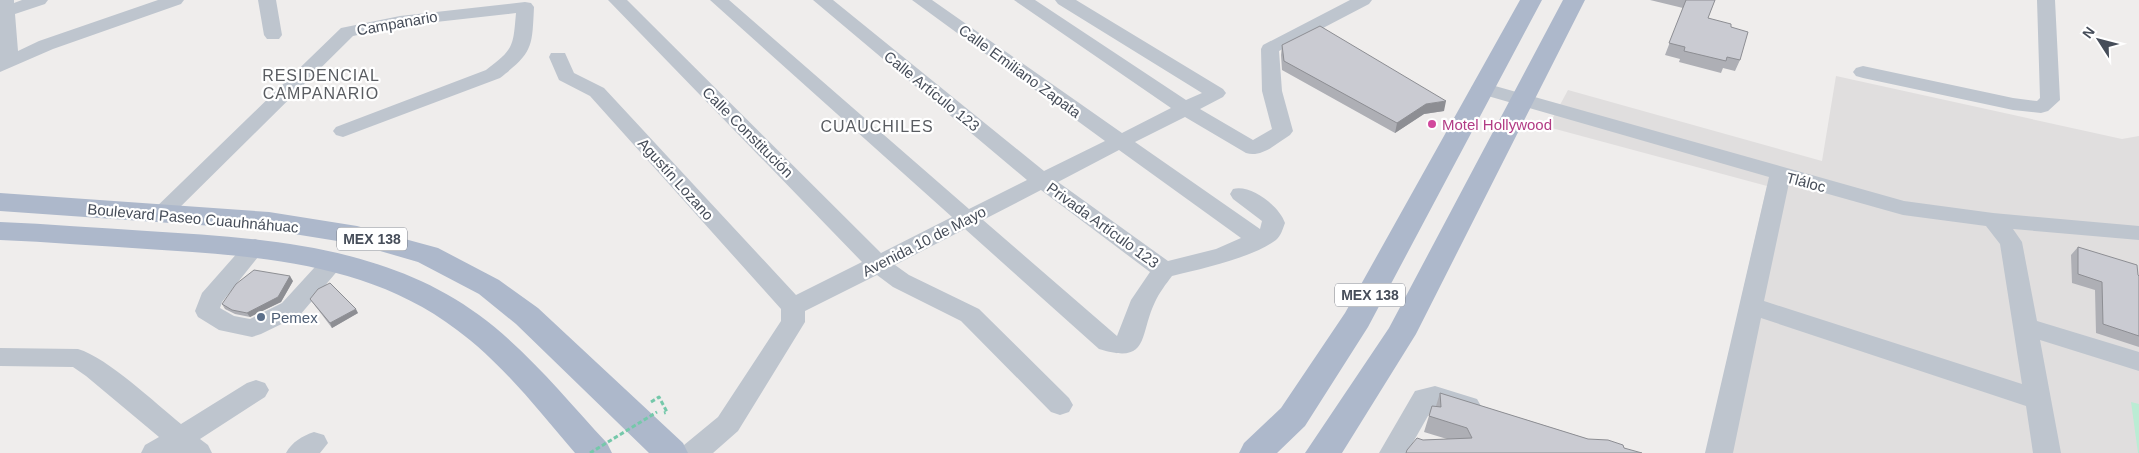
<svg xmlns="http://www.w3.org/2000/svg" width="2139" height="453" viewBox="0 0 2139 453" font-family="Helvetica,sans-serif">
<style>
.education{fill:#e0dede}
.green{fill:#bbecd4}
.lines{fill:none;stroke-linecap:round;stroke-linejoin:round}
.path{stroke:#75c8aa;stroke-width:3;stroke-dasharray:4.5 2.5;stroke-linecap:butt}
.minor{fill:#bec5ce;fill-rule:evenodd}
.major{fill:#adb8cb;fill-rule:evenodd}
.path-bridge{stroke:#75c8aa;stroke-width:3;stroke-dasharray:4.5 2.5;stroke-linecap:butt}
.wall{fill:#aeafb5}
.shaded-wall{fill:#8d8e93}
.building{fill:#cacbd2;stroke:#8d8e93}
.hotel-dot{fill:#d1479c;stroke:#fff;stroke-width:2}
.service-dot{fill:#5c6f8a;stroke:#fff;stroke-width:2}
.labels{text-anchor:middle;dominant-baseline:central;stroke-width:4.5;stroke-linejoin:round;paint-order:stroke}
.shield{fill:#fff;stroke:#7e828b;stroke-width:1}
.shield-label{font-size:14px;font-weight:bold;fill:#464d59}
.street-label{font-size:15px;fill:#464d59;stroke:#fff}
.hotel-label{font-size:15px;fill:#b23c85;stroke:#fff;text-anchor:start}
.service-label{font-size:15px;fill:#4e5e75;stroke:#fff;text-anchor:start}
.neighbourhood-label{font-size:16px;letter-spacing:1px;fill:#595c61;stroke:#fff}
</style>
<rect width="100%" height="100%" fill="#efedec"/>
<path class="education" d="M1836,76l286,63 17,-3v317h-433l61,-267 -219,-59 20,-37 254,71z"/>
<path class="green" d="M2131,402l8,2v49h-1z"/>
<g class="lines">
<path class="path" d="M651,402l8,-5 8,15 -3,1"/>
<path class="minor" d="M0,0h14v3l8,-3h26l-3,4 -30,10 3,37 21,-10 119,-41h26l-3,4 -128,45 -53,23z
M258,0h18l6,35 -3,4h-12l-3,-4z
M608,0h19l254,253 71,-36 -242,-217h19l240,209 58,-29 -214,-180h20l211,171 61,-30 -193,-141h20l190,133 49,-25 -157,-108h21l151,100 16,-7 -144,-89 -3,-4h21l147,89 3,4 -3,4 -23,12 53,31 19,-11 -10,-38 -1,-42 2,-4 87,-45h22l-3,4 -90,47 3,40 11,40 -3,4c-13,8 -28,23 -44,18l-61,-36 -50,25 125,87 2,-8 -29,-22 -3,-5 3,-5c18,-5 46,17 52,34 -2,5 -4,13 -9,17 -27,19 -72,28 -104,36 -6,8 -13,17 -17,26 -16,33 -5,63 -56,47l-134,-120 -70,36 14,10 70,34 90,89 4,7 -4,7 -9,3 -9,-3 -90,-91 -68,-34 -16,-12 -72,36v11l-67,109 -25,22h-33l4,-8 34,-28 63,-96v-12l-191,-213 -31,-16 -10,-23 2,-4h14l9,20 30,15 192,207 66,-33zM1119,150l122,88 -25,11 -48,12 -110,-79zM1041,190l109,82 -19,28 -14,36 -134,-116z
M2037,0h18l5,100 -12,11 -7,2 -28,-3 -150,-32 -7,-2 -3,-4 3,-4 7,-2 150,32 24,3 3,-3z
M525,2l6,1 3,4c-2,41 -1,45 -34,71l-157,59 -7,-2 -3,-4 3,-4 150,-57c28,-21 27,-23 30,-57l-116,13 -47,10 -185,183 -8,2 -8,-2 -3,-5 192,-186 59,-12z
M1481,82l423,119 89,12 146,13v14l-126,-11 9,13 15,79 102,31v19l-99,-31 21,113h-28l-7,-47 -265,-88 -28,135h-28l64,-276 -295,-85 -3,-4 3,-4zM1789,183l114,32 83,11 14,18 22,140 -258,-83z
M255,239l8,3 3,5 -44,55 -2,6 14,8 16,3 32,-16 43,-47 8,-2 8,2 4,6 -45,53 -39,19 -9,3 -33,-7 -21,-13 -3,-6 7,-18 45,-51z
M0,348l78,1c30,9 77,54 103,75l66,-41 9,-3 9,3 4,7 -4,7 -65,42 8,6 4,8h-71l4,-8 14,-8 -73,-61 -13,-9 -73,-1z
M1435,386l42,13 4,7 -4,7 -9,3 -35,-9 -26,46h-28l36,-62z
M314,432l10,3 4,8 -8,10h-34c6,-11 16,-17 28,-21z"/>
<path class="major" d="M1520,0h22l-174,327 -63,99 -28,27h-38l5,-10 37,-35 64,-95z
M1563,0h22l-169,334 -74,119h-37l84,-125z
M0,193l269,19 88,14 81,22 61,32 39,28 145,135 5,10h-39l-133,-129 -37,-30 -61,-32 -62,-18 -87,-14 -269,-19z
M0,222c49,2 98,6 147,9 114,7 237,14 332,84 49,36 87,84 128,128l5,10h-37c-37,-43 -72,-89 -118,-123 -89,-68 -202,-74 -310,-81 -49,-3 -98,-7 -147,-9z"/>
<path class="path-bridge" d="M590,453l67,-41"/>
</g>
<path class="wall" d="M1650,0h65l-7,18 23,9 9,33 -5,11 -12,-3 -2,5 -42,-11 1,-3 -15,-4 18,-47z
M1282,45l162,66 -20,3 -29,19 -113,-63 -1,-15z
M2078,247l61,29v71l-43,-14 -1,-43 -23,-7 -1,-28z
M293,281l-12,21 -31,15 -15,-3 -10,-5 -3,-5z
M310,299l48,14 -26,15z
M1440,393l148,46 -165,1 24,-1 -23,-7 8,-26h4z"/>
<path class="shaded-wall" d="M1446,101l-2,10 -20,3 -29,19 2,-10 29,-19z
M290,276l3,5 -12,21 -31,15 -3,-4z
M356,309l2,4 -26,15 -2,-5z"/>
<path class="building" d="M1686,0h29l-7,18 23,6v3l17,5 -8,28 -13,-3 -1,4 -42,-10 1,-4 -16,-4z
M1320,26l126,75 -20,3 -29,19 -113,-62 -2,-16z
M2078,247l59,18 1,10 1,1v60l-36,-12 -1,-42 -24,-8z
M254,270l36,6 -12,21 -31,16 -15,-3 -10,-6 14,-20z
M330,283l26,26 -26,14 -20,-24 8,-10z
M1440,393l148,46 20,1 15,5 1,3 18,5h-236l1,-3 10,-12 6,2 49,-2 -5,-10 -38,-12 3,-10 9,1z"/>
<circle class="hotel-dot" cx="1432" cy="124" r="5"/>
<circle class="service-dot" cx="261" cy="317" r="5"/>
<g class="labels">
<g class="shield">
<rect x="337" y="227.5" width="70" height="23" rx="4"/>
<rect x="1335" y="283.5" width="70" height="23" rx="4"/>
</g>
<g class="shield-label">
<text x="372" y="239">MEX 138</text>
<text x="1370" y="295">MEX 138</text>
</g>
<g class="street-label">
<text transform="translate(397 23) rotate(-10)">Campanario</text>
<text transform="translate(1020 71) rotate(36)">Calle Emiliano Zapata</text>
<text transform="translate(932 91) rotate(39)">Calle Artículo 123</text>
<text transform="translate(748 132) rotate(45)">Calle Constitución</text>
<text transform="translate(676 179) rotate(48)">Agustín Lozano</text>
<text transform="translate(1806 182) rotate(15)">Tláloc</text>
<text transform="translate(193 218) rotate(5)">Boulevard Paseo Cuauhnáhuac</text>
<text transform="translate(1103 225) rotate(36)">Privada Artículo 123</text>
<text transform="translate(924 241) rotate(-27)">Avenida 10 de Mayo</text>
</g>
<g class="hotel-label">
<text x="1442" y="124">Motel Hollywood</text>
</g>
<g class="service-label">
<text x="271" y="317">Pemex</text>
</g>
<g class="neighbourhood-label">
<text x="321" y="75">RESIDENCIAL<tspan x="321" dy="18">CAMPANARIO</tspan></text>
<text x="877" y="126">CUAUCHILES</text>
</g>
</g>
<g transform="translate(2099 40) rotate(306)" stroke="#ffffff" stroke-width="4" paint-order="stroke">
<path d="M0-4L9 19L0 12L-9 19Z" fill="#464d59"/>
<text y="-8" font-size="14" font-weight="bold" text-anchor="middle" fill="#464d59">N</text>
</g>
</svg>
